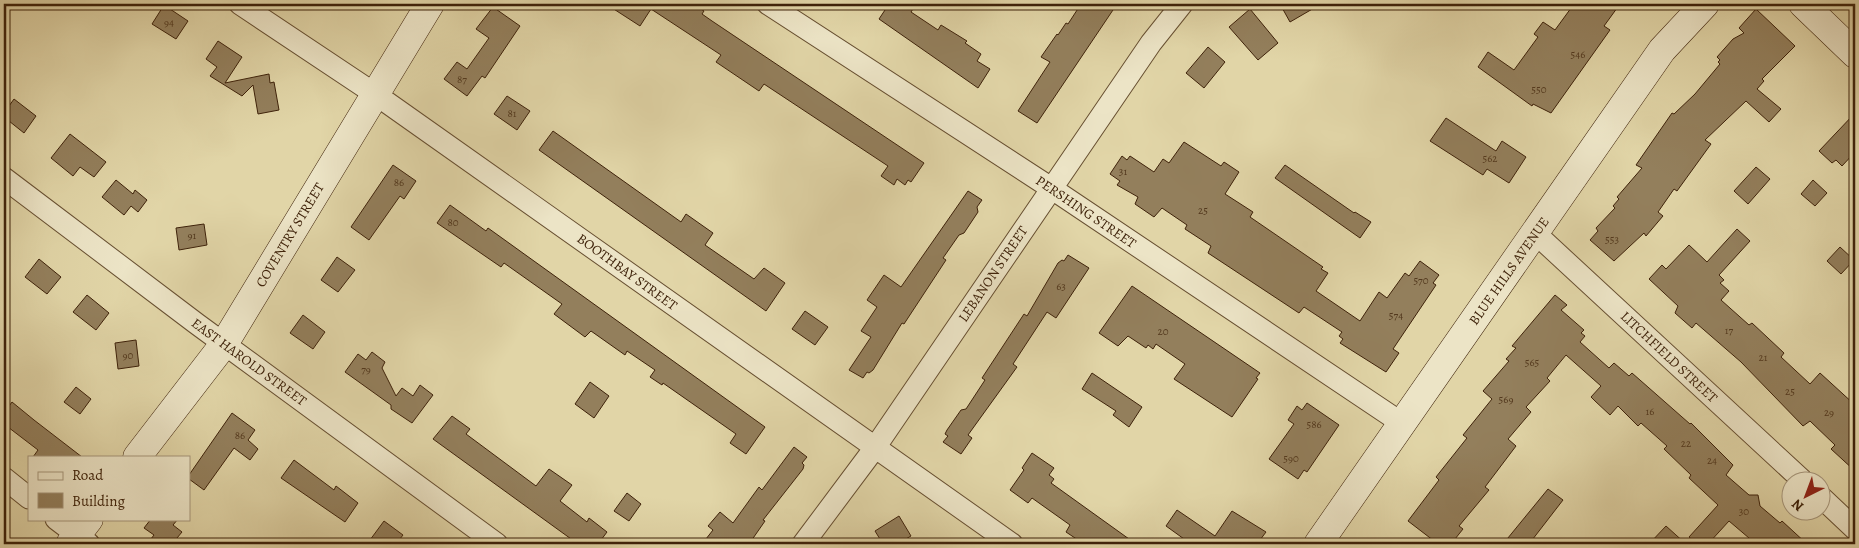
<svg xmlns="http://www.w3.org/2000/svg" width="1859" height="548" viewBox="0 0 1859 548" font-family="Alegreya,serif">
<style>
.building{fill:#937f5c;stroke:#3e220a}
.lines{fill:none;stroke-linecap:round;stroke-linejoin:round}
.street-casing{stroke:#674f31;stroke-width:23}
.secondary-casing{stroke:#3e220a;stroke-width:29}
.street{stroke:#ece4c6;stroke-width:21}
.secondary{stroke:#ece4c6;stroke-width:28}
.labels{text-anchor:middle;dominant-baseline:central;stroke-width:4;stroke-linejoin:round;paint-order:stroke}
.number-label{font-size:11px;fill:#53391e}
.street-label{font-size:14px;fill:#3e220a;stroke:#ece4c6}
</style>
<rect width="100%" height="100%" fill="#e1d5a7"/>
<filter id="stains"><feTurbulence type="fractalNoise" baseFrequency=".004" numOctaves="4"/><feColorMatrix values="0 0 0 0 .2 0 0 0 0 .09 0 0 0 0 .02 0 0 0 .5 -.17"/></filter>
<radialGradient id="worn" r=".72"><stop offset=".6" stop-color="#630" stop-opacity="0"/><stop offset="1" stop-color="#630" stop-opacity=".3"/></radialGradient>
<path class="building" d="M606,4h87l11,7 -2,3 10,7 212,142 -13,19 -3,-2 -3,5 -8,-6 -3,6 -13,-9 7,-10 -124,-82 -5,7 -43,-29 5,-7 -70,-46 -11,17z
M889,4h27l-5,8 27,18 3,-5 26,16 -2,2 16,11 -4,7 13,8 -12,19 -99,-69z
M1081,4h36l-80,119 -19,-12 32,-49 -9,-5 16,-23 1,1 8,-12 2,1z
M1280,4h41l-31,18z
M1574,4h46l-16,22 6,4 -59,83 -18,-9 -1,2 -54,-39 10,-15 26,18 24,-33 -4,-3 9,-12 12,8z
M164,5l24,16 -12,18 -24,-15z
M493,7l27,19 -35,52 -3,-2 -15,20 -23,-17 13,-17 10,7 22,-31 -13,-9z
M1250,9l28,34 -20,17 -29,-33z
M1756,9l39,37 -33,33 2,2 -7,8 24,20 -12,13 -23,-21 -41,39 6,4 -34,47 -3,-2 -16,23 5,4 -17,20 -2,-3 -30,28 -24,-21 8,-9 -2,-3 19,-20 -2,-2 6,-7 -2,-2 25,-29 -6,-3 36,-52 2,1 21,-20 25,-30 -2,-2 2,-2 -3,-3 16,-18 11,-6 -5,-5z
M218,41l24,16 -17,26 44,-9 1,9 4,-1 5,28 -21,4 -5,-29 -11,11 -32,-20 7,-9 -11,-8z
M1208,47l17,15 -21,26 -18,-15z
M507,96l23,15 -13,19 -23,-16z
M14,99l22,17 -12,17 -20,-16v-4z
M1855,113v39l-13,14 -6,-6 -4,3 -13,-12z
M1446,118l50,33 6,-10 24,16 -17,26 -22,-14 -4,6 -53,-34z
M553,131l128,91 5,-8 27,19 -8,12 49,34 10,-11 21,15 -19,28 -227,-161z
M70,134l36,28 -12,15 -14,-10 -7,9 -22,-18z
M1184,142l37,24 3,-4 15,10 -14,22 28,18 -3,5 73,50 -2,2 7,4 -12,18 44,30 19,-29 8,6 18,-25 4,3 11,-15 19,14 -6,8 3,2 -43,64 6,4 -13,19 -46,-29 3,-4 -4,-3 3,-4 -38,-25 -5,6 -91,-60 3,-7 -26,-17 2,-4 -25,-17 -8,9 -19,-13 3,-7 -21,-12 3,-4 -10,-7 12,-18 5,4 3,-4 24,16 9,-13 6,4z
M393,165l23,16 -12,18 -4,-3 -31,44 -18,-13z
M1285,165l69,48 1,-1 16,10 -11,16 -85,-60z
M1756,167l14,12 -22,25 -14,-13z
M116,180l17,14 2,-4 12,10 -9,12 -7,-6 -7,9 -22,-18z
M1813,180l14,13 -12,13 -14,-12z
M968,191l14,9 -5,7 1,5 -14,21 -5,2 -16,23 3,2 -42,64 -2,-1 -29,47 -4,3 -2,-1 -4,6 -14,-8 22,-33 -10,-6 16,-24 -10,-7 17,-25 17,12z
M450,205l36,26 2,-3 277,199 -19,27 -16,-11 6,-9 -73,-51 -1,2 -12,-8 5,-7 -28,-19 -2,4 -34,-24 -6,6 -31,-23 8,-10 -58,-41 -3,4 -64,-44z
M204,224l3,21 -28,5 -3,-22z
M1737,229l13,12 -31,34 5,5 -4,3 9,8 -8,9 28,25 3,-2 32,30 -3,4 29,27 10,-11 35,32v66l-24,-22 4,-4 -25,-24 -7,5 -62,-64 -45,-39 -4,5 -17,-15 3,-7 -29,-27 13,-14 4,4 23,-24 18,17z
M1840,247l14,13 -13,14 -14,-13z
M1068,255l21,13 -33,50 -9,-6 -34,52 4,3 -49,68 4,3 -11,16 -18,-12 5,-6 -3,-2 2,-4 14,-20 5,-1 19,-29 -3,-2 42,-64 3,2 31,-53 4,-3 2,1z
M337,257l18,13 -17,22 -17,-12z
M39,259l22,18 -14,17 -22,-17z
M1132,286l128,87 -4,5 2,1 -26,38 -58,-38 11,-15 -29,-20 -3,5 -5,-4 -2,3 -18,-12 -10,10 -19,-13z
M87,295l22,18 -13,17 -23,-18z
M1555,295l12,10 -6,5 23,20 -3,3 4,3 -5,6 29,26 5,-5 15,13 3,-3 58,51 1,-1 42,42 -7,10 23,20h9l2,11 20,17 2,-2 25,23h-51l-27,-23 -21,23h-11l-8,-7 29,-32 -29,-27 2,-3 -27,-26 3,-3 -26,-23 -3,3 -20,-20 -8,9 -15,-14 -4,-4 10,-11 -35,-31 -19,23 3,3 -24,26 5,5 -23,27 8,7 -31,41 4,3 -30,36 4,3 -12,15h-13l-30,-23 31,-41 -3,-3 31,-39 -4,-3 29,-36 -9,-8 26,-30 -3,-2 10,-11 -4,-2z
M805,311l23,16 -13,18 -23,-16z
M303,315l22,17 -12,17 -23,-16z
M136,340l3,26 -21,3 -3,-26z
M372,352l13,10 -3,6 14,28 6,-8 11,8 7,-11 13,10 -21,28 -21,-14v-4l-46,-33 13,-18 8,6z
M1092,373l50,34 -13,20 -16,-12 3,-4 -34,-22z
M590,382l19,14 -15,22 -19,-14z
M76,387l15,12 -11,15 -16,-12z
M12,402l22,18 48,37h-49l5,-7 -34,-26v-11z
M1307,403l32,22 -32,47 -3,-2 -6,9 -29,-20 25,-35 -6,-4 9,-14 5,4z
M232,413l23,17 -7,10 10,9 -8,11 -16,-12 -30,42 -15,-11v-4z
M452,416l18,13 -4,5 70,52 13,-17 23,16 -12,16 27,21 2,-4 18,14 -9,12h-20l-145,-105z
M794,447l13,10 -5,6 2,2 -1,4 -40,51 2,1 -16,23h-47l11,-14 -5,-4 12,-14 13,11 26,-36 3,3z
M1032,453l22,15 -5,7 5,4 -3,4 85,61h-52l-18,-12 4,-7 -38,-27 -4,5 -18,-13 14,-20 -2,-2z
M294,460l40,30 2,-4 22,17 -13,19 -64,-44z
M1548,489l15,11 -34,44h-26z
M627,493l14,11 -12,17 -15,-10z
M1177,510l38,26 17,-25 34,21 -9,12h-66l-25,-18z
M899,516l12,20 -14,8h-14l-8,-13z
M151,519h27l-5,6 9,7 -10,12h-25l7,-9 -10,-7z
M384,521l19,14 -7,9h-29z
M1666,526l20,18h-37z"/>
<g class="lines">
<defs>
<path id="street" d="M240,4l135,90 637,450
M768,4l283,184 352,236
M4,178l193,146 300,220
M1535,233l267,247
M4,478l25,20
M1822,498l33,31
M56,519l33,25
M803,544l71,-95 277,-406 31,-39"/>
<path id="secondary" d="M1803,4l52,50
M137,457l87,-113 206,-340
M70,544l19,-25
M1318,544l344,-494 43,-46"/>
</defs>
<use href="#street" class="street-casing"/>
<use href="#secondary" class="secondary-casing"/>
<use href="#street" class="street"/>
<use href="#secondary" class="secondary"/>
</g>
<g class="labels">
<g class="number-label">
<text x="169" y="22">94</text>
<text x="1578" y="54">546</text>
<text x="462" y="79">87</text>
<text x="1539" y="89">550</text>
<text x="512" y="113">81</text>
<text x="1490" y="158">562</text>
<text x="1123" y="171">31</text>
<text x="399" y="182">86</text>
<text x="1203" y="210">25</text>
<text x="453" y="222">80</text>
<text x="192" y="235">91</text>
<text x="1612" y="239">553</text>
<text x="1421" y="280">570</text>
<text x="1061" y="286">63</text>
<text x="1396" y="315">574</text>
<text x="1729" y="330">17</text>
<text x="1163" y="331">20</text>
<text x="128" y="355">90</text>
<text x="1763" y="357">21</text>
<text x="1532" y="362">565</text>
<text x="366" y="369">79</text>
<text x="1790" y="391">25</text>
<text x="1506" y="399">569</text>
<text x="1650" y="411">16</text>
<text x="1829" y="412">29</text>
<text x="1314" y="424">586</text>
<text x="240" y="435">86</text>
<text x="1686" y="443">22</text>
<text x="1291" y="458">590</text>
<text x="1712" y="460">24</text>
<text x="1744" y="511">30</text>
</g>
<g class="street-label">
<text transform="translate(1086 212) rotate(34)">PERSHING STREET</text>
<text transform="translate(290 235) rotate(-59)">COVENTRY STREET</text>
<text transform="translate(1509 271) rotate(-55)">BLUE HILLS AVENUE</text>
<text transform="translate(627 272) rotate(36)">BOOTHBAY STREET</text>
<text transform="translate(993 274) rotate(-56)">LEBANON STREET</text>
<text transform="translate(1669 357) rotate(43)">LITCHFIELD STREET</text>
<text transform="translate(249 362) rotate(36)">EAST HAROLD STREET</text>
</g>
</g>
<rect width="1859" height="548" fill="none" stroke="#e1d5a7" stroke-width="20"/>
<rect x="5" y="5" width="1849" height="538" fill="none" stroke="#3e220a" stroke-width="2.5"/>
<rect x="10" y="10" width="1839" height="528" fill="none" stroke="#3e220a"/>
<rect x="28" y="456" width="162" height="65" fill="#ece4c6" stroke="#a6967b"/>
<rect x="38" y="472" width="25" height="8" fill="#ece4c6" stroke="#a6967b"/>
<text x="72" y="480" font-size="15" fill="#3e220a">Road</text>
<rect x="38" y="493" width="25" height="15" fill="#937f5c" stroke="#a6967b"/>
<text x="72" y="506" font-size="15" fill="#3e220a">Building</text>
<g transform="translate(1806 496) rotate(222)"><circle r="24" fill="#ece4c6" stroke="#a6967b"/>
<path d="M0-4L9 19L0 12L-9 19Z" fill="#8f2418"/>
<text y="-8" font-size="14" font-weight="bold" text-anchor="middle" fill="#3e220a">N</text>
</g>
<rect width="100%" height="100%" filter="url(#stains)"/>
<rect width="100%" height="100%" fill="url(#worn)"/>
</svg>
